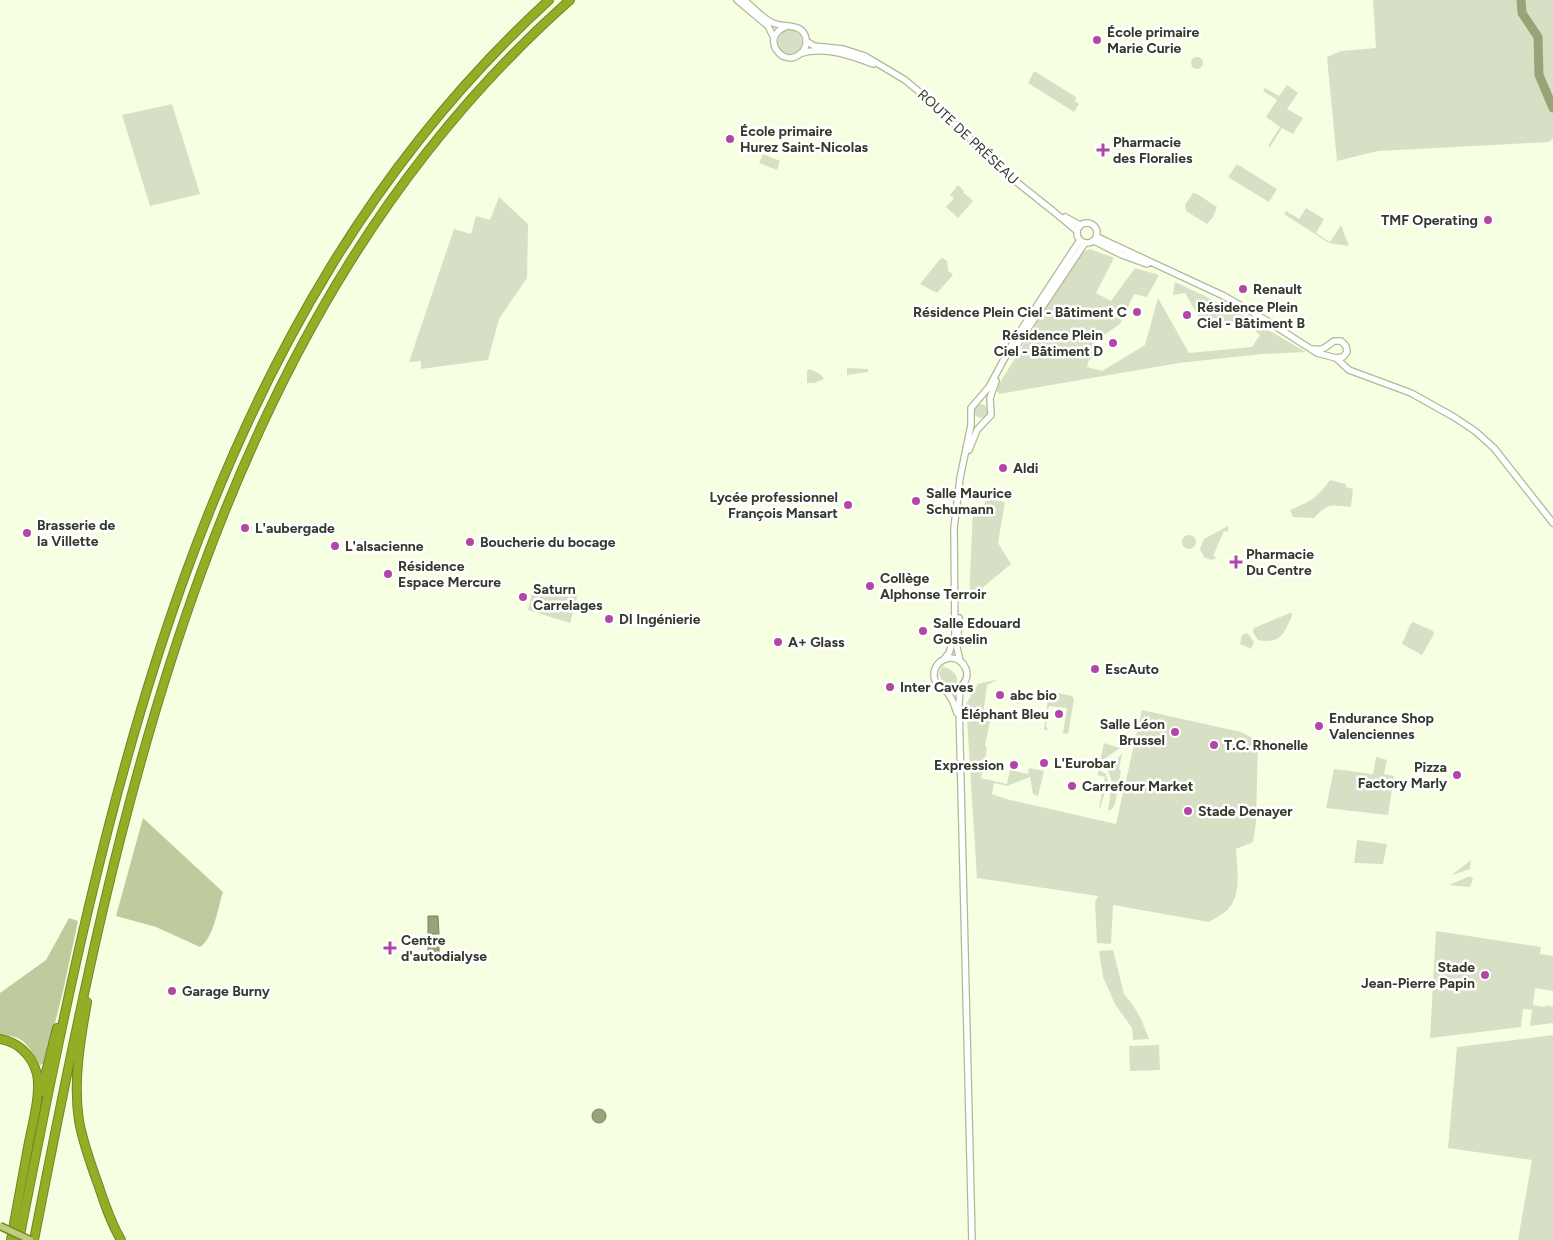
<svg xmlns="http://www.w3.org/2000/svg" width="1553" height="1240" viewBox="0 0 1553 1240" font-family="Figtree,sans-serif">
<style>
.green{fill:#d7e0c4}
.forest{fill:#becc9d}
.water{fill:#97a477;stroke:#7a8460}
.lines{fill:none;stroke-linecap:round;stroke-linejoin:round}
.river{stroke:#97a477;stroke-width:9}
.secondary-casing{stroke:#afb997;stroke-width:8}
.motorway-casing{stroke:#728527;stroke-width:10}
.secondary{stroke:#fff;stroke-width:5.5}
.motorway{stroke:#92ae25;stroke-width:8}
.primary-bridge-casing{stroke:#728527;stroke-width:9;stroke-linecap:butt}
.primary-bridge{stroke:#bece7c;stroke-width:6}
.poi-dot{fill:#b146a7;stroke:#fff;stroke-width:2}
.labels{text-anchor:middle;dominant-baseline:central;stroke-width:5;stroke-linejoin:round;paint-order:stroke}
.poi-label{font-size:14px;font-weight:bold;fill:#363a2c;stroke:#fff;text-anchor:start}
.street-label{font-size:14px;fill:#363a2c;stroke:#fff}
</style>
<rect width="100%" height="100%" fill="#f6ffe2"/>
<path class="green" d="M1373,0h180v138l-4,4 -171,9 -41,10 -10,-104 14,-6 35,-3z
M778 42a12 12 0 1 1 24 0a12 12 0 1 1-24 0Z
M1191 63a6 6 0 1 1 12 0a6 6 0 1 1-12 0Z
M1034,71l42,26 -1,4 4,3 -5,8 -46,-29z
M1287,85l11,8 -11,16 16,9 -10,16 -11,-6 -12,19 -2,-1 12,-19 -14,-10 11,-17 -14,-9 2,-3 14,8z
M172,104l28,90 -50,12 -28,-91z
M763,154l17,7 -3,9 -18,-7z
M1237,164l40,25 -8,13 -41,-25z
M958,185l6,6 -1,1 10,9 -15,17 -12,-11 8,-9 -4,-3z
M1193,193l4,1 20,13 -4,10 -6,7 -21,-13 -1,-6z
M499,197l29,27 -1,54 -28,41 -11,41 -67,9v-8l-12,1 45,-133 17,5 5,-18 14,4z
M1306,208l18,11 -8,14 14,9 11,-17 8,21 -20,-3 -45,-29 2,-3 13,8z
M1090,249l24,9 -18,35 15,8 24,-33 24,7 -12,22 -13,-3 -14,30 -26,18 -1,5 4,8 -8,5 -2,7 15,4 43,-26 13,-47 31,55 63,-6 8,-12 -17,-14 -39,5 -19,-33 -12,2 2,-13 57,27 74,43 -44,2 -83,9 -180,31 -3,-5 83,-135z
M943,258l4,3 1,9 5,5 -16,18 -17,-9 20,-25z
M847,368l21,1v3l-21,3z
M810,369l10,5 4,5 -10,4h-7v-12z
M974 411a7 7 0 1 1 14 0a7 7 0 1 1-14 0Z
M1330,480l16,4v3l7,2 -2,18c-20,-2 -22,-5 -37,11l-21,-1 -3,-7c20,-8 28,-13 40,-30z
M986,498l19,4 -7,41 13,21 -42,35 4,-90 10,1z
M1228,526l1,2 -2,4 -3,-1 -11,25 4,2 -6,2 -7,-3 -4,-8 4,-10z
M1182 542a7 7 0 1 1 14 0a7 7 0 1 1-14 0Z
M534,585l44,9 -8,29 -42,-13z
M1290,613h2v3c-9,19 -11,28 -34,24l-5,-8 1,-4z
M1413,622l20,9 1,3 -12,21 -20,-11 8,-19z
M1247,633l7,9 -3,7 -11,-5 2,-9z
M942,666c9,3 17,8 15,17l-7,2 -8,-4 -3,-7z
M995,680h2l-10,5 -4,30 8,2 -6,28 2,3 -6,30 26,6 3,-14 18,4 1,-6 15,3 -6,25 -5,-2 -3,-17 -23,9 -13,-3 -2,11 14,5 110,25 26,-114 99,22 17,9 -2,82 -3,19 -17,7c1,18 6,44 -7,59 -5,6 -14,10 -20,14l-96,-17 -2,39 -14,-1 -2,-41 3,-6 -121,-18 -11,-174 12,-20z
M1049,691l23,5 2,3 -6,35 -5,-1 4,-25 -18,-2 -3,20 2,4h-4z
M1104,743l16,5 -20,14z
M1122,753l-3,16 2,2 -6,33 -3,5 -4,2 4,-29 -4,-12c8,-3 8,-11 14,-17z
M1376,757l11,3 -3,14 10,2 -6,39 -62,-7 8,-39 39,5z
M1099,770l7,4 2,8 -8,26h-1l6,-31 -8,-2z
M1357,840l30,4 -4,20 -29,-1z
M1471,860l-1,9 -17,6v-1z
M1470,876l3,3 -3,8 -21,-2z
M1436,931l105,16 -1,7 13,2v35l-18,-3 -2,17 12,2 1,-2 7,2v16l-23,3 2,-16 -9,-1 -2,18 -91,11z
M1113,950l11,44 9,11 8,14 8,20 -16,1 -1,-12 -17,-24 -12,-27 -4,-26z
M1553,1035v205h-35l14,-80 -84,-12 9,-101z
M1159,1045l1,25 -30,1 -1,-25z"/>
<path class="forest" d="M143,818l80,74c-5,15 -9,46 -23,55l-44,-20 -40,-11z
M69,918l9,3 -14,66 -19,76 -5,2c-12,-19 -15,-30 -40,-30v-42l46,-33z"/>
<path class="water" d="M428,916h10l1,18h-11z
M439,937v20h-11v-19z
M592 1116a7 7 0 1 1 14 0a7 7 0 1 1-14 0Z"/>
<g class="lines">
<path class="river" d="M1521,0l1,13 16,24 1,38 14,33"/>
<defs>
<path id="secondary" d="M737,0l31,26 6,12
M744,0c9,7 17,17 27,22 11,7 32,-1 35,17 1,5 -1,11 -5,14 -17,17 -42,-15 -16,-26
M806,41l8,5 29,3 22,7 40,24 24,20 85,80 39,31 24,20
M802,53c23,-7 50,3 71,11
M1065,217l15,8
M1077 233a10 10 0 1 1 20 0a10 10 0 1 1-20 0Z
M1097,237l127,59 45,26 48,31 19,5 13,12 62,23 43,24 21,14 19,17 59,75
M1094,241l28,14 25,9
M1313,349c10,2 14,-3 21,-8h7l5,5 1,6 -4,5 -7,1
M1013,351l72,-108
M969,450l8,-20 14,-15 -1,-17 6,-17
M959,618l-2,30 3,13
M944,659l5,-6 6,-19 -1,-106 6,-50 11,-53v-17l18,-21 26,-48 65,-99
M960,688l-1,16 13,536
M944,689c14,4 28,-8 21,-22 -7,-15 -30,-10 -31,7 -1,11 10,13 15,21 4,5 6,12 8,18"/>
<path id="motorway" d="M87,1002c-7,39 -14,80 -8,119 4,22 12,44 20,66 6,18 12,36 22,53
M0,1039c18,3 32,16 37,35 4,19 -4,48 -8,68 -6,33 -12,65 -18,98
M41,1092l16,-64
M19,1240c87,-443 181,-921 530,-1240
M34,1240c86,-442 182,-927 536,-1240"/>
</defs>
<use href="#secondary" class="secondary-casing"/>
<use href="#motorway" class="motorway-casing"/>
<use href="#secondary" class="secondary"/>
<use href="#motorway" class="motorway"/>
<defs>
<path id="primary-bridge" d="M0,1226l30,14"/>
</defs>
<use href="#primary-bridge" class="primary-bridge-casing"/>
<use href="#primary-bridge" class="primary-bridge"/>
</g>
<g class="poi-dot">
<circle cx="1097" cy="40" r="5"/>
<circle cx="730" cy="139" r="5"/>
<path d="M1100.5 142.5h5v5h5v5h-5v5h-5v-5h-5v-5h5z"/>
<circle cx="1488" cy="220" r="5"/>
<circle cx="1243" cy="289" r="5"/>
<circle cx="1137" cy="312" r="5"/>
<circle cx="1187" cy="315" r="5"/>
<circle cx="1113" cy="343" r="5"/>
<circle cx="1003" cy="468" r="5"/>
<circle cx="916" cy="501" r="5"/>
<circle cx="848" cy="505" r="5"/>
<circle cx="245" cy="528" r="5"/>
<circle cx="27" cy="533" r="5"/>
<circle cx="470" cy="542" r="5"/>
<circle cx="335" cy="546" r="5"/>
<path d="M1233.5 554.5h5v5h5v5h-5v5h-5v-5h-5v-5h5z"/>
<circle cx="388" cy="574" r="5"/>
<circle cx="870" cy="586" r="5"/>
<circle cx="523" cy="597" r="5"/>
<circle cx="609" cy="619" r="5"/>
<circle cx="923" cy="631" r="5"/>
<circle cx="778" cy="642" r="5"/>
<circle cx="1095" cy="669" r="5"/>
<circle cx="890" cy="687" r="5"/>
<circle cx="1000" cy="695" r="5"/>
<circle cx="1059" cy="714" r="5"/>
<circle cx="1319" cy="726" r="5"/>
<circle cx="1175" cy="732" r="5"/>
<circle cx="1214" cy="745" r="5"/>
<circle cx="1044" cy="763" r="5"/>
<circle cx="1014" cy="765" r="5"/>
<circle cx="1457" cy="775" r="5"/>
<circle cx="1072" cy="786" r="5"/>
<circle cx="1188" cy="811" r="5"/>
<path d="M387.5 940.5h5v5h5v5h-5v5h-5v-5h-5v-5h5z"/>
<circle cx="1485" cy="975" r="5"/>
<circle cx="172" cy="991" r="5"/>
</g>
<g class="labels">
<g class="poi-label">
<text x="1107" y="32">École primaire<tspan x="1107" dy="16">Marie Curie</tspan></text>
<text x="740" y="131">École primaire<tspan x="740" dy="16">Hurez Saint-Nicolas</tspan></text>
<text x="1113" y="142">Pharmacie<tspan x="1113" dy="16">des Floralies</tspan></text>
<text x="1478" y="220" text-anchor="end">TMF Operating</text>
<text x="1253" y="289">Renault</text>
<text x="1197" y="307">Résidence Plein<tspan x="1197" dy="16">Ciel - Bâtiment B</tspan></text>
<text x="1127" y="312" text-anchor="end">Résidence Plein Ciel - Bâtiment C</text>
<text x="1103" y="335" text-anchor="end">Résidence Plein<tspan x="1103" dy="16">Ciel - Bâtiment D</tspan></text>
<text x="1013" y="468">Aldi</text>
<text x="926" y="493">Salle Maurice<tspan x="926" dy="16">Schumann</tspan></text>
<text x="838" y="497" text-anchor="end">Lycée professionnel<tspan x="838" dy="16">François Mansart</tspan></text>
<text x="37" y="525">Brasserie de<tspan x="37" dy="16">la Villette</tspan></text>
<text x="255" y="528">L'aubergade</text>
<text x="480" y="542">Boucherie du bocage</text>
<text x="345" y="546">L'alsacienne</text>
<text x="1246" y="554">Pharmacie<tspan x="1246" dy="16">Du Centre</tspan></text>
<text x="398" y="566">Résidence<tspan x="398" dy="16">Espace Mercure</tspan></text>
<text x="880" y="578">Collège<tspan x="880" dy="16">Alphonse Terroir</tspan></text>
<text x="533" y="589">Saturn<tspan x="533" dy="16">Carrelages</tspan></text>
<text x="619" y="619">DI Ingénierie</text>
<text x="933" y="623">Salle Edouard<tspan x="933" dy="16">Gosselin</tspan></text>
<text x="788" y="642">A+ Glass</text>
<text x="1105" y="669">EscAuto</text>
<text x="900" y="687">Inter Caves</text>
<text x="1010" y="695">abc bio</text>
<text x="1049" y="714" text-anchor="end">Éléphant Bleu</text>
<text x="1329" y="718">Endurance Shop<tspan x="1329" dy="16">Valenciennes</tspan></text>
<text x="1165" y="724" text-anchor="end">Salle Léon<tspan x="1165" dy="16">Brussel</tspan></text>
<text x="1224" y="745">T.C. Rhonelle</text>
<text x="1054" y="763">L'Eurobar</text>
<text x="1004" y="765" text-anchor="end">Expression</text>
<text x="1447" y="767" text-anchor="end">Pizza<tspan x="1447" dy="16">Factory Marly</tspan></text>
<text x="1082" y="786">Carrefour Market</text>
<text x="1198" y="811">Stade Denayer</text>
<text x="401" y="940">Centre<tspan x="401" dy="16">d'autodialyse</tspan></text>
<text x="1475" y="967" text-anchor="end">Stade<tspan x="1475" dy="16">Jean-Pierre Papin</tspan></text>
<text x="182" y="991">Garage Burny</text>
</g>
<g class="street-label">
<text transform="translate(968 137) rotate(43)">ROUTE DE PRÉSEAU</text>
</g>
</g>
</svg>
